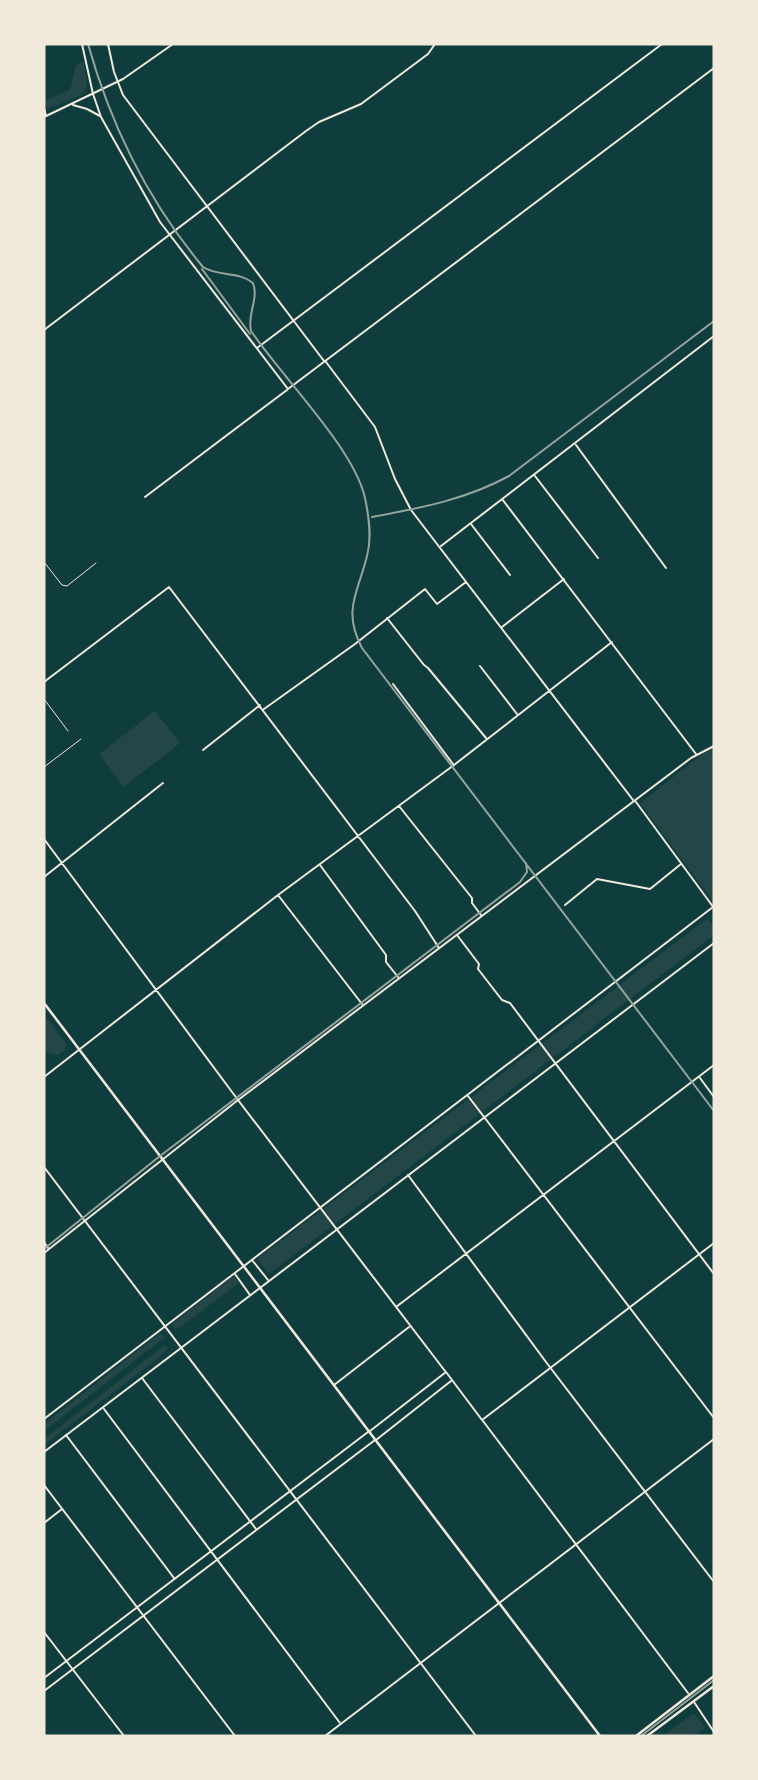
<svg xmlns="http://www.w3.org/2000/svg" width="758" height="1780" viewBox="0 0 758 1780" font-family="'Roboto Serif',serif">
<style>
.green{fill:#244646}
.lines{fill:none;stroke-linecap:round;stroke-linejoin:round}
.service{stroke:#f1e9da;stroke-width:1}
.minor{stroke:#f1e9da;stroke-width:2}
.tertiary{stroke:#f1e9da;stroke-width:2}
.secondary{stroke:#f1e9da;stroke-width:2}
.primary{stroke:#f1e9da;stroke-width:2.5}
.tram{stroke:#97a49c;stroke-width:2}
.rail{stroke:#97a49c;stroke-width:2}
</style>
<rect width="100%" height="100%" fill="#0f3d3e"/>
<path class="green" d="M84,62l3,22 -5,11 -35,14 -3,-8 26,-11 6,-25z
M155,711l25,32 -56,44 -25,-33z
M714,745v158l-74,-100z
M707,919l7,5v11l-445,339 -12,-15z
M44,1014l22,29 -1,7 -8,5 -13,-3z
M234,1276l5,7 -63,47 -4,-6z
M160,1333l5,4 -121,94v-7z
M165,1345l3,4 -16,14 -108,82v-6z
M694,1713l11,15 -11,8h-31z"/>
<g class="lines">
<path class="service" d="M44,562l18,23 5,1 29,-23
M44,699l24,32
M44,767l37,-28"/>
<path class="minor" d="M44,108l2,8
M44,330l262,-199 13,-9 42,-18 67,-50 7,-10
M326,362l49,65 20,52 16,31 222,290
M576,445l90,123
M535,476l63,82
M145,497l142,-107
M502,499l194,255
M471,524l39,51
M441,546l273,-210
M387,618l37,47 4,3 58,70
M502,627l62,-48
M480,666l37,48
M44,682l125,-95 246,324 24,37
M393,684l60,80
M264,709l91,-65 70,-55 12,15 29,-22
M203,750l57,-45
M399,806l73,92v5l9,12
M44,839l194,261 207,271
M320,865l66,90v7l12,15
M44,877l119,-94
M278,895l84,109
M565,905l32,-26 53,10 31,-25
M457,935l22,29 -1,5 24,31 8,3 204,271
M44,1077l234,-182 176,-130 158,-123
M700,1078l14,19
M468,1096l246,322
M44,1167l432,569
M408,1175l138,187 168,220
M44,1242l4,6
M252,1260l16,20
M235,1274l15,21
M396,1307l318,-242
M142,1378l114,151
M334,1385l75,-58
M104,1409l236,314
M483,1421l205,272
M66,1435l108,143
M44,1523l18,-14
M44,1632l80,104
M694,1702l20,30"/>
<path class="tertiary" d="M636,802l78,106
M44,1253l194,-153 453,-342 23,-12
M44,1419l669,-512
M370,1431l76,-59 36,48 232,-177
M376,1440l75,-59
M44,1452l670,-509
M44,1485l191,251
M325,1736l389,-297"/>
<path class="secondary" d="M82,44l11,50 8,23 59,105 128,167 426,-321
M108,44l6,28 9,23 201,266
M73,105l14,4 13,7
M44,117l79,-38 50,-35
M257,348l405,-304
M44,1678l324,-246
M44,1691l331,-251"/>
<path class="primary" d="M44,1003l556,733
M636,1736l78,-60
M647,1736l67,-50"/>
<path class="tram" d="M88,44c23,82 60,157 115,223 15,10 36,4 50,16 6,16 -6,31 -2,48 30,45 103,117 114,167 4,19 7,39 2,58 -9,37 -25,54 -5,92l352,463
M202,269l48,65
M44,1249l116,-93 360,-274 7,-10 -1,-9
M641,1736l73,-56"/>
<path class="rail" d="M372,517c48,-9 93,-17 137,-41l205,-155"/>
</g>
<rect width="758" height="1780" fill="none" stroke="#f1e9da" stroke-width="91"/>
</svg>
